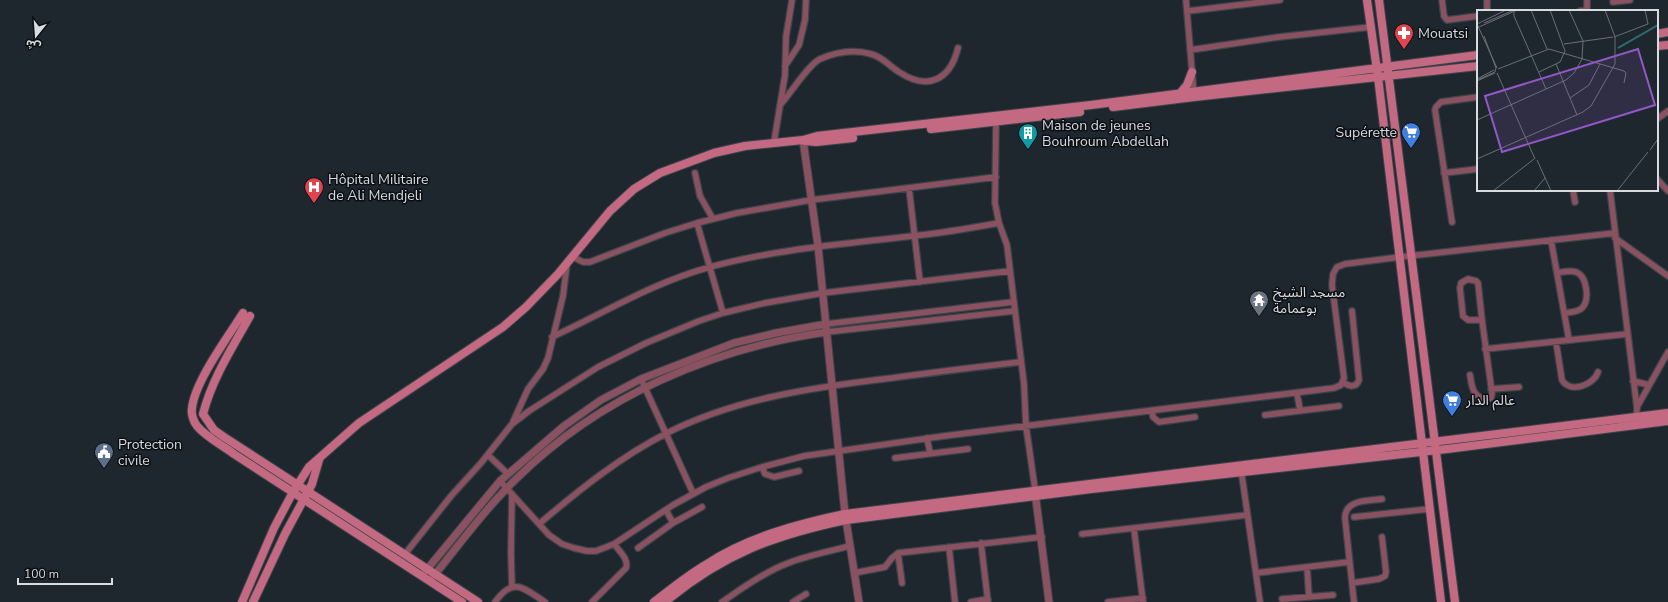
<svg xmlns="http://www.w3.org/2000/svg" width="1668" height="602" viewBox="0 0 1668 602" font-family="'Nunito Sans','Noto Sans Arabic',sans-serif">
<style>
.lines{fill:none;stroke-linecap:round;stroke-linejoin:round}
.minor-casing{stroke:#3c444b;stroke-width:8}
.tertiary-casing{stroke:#3c444b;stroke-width:9}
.secondary-casing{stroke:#3c444b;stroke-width:10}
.minor{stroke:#8a5260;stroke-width:5.5}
.tertiary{stroke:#8a5260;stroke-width:7}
.secondary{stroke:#c36981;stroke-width:8}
.labels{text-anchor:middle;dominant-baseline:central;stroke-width:3;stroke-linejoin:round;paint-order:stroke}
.poi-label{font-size:14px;fill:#d7dce1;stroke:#0c0f13;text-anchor:start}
.inset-river{fill:none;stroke:#2e7077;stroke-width:2}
.inset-road{fill:none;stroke:#696f76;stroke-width:1}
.view{fill:#9258c8;fill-opacity:0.15;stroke:#9258c8;stroke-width:2}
.inset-edge{fill:none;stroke:#d7dce1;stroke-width:2}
</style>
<rect width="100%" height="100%" fill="#1f272e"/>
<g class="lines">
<defs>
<path id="minor" d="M1186,0l8,95
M1442,0l2,16 3,4 31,-4
M1587,0v11
M1613,2l17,-2
M1188,11l92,-11
M1487,11v-11
M1580,11l7,-1
M1190,50l89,-13 92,-10
M785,66l14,-21 6,-25 1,-20
M780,105c11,-12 28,-40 40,-46 16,-7 34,-10 51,-5 12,3 18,12 28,18 29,19 51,8 59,-24
M1657,119l11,-8
M996,122l-1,81 4,20 8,22 17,139 2,42 9,63
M774,142l11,-67 1,-38 6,-37
M695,173l5,23 13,23
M1444,173l34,-4
M1657,179l11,12
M909,188l11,94
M1573,190l2,12
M1610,190l27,218 -1,12
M1452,222l-17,-112 1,-3 5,-5 37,-5
M697,223l26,90
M1615,238l53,38
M1551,240l18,100
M573,257l10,5h7l75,-29 32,-10 40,-10 74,-13 185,-23
M1557,273c6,-1 13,-3 19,-1 11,4 14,28 6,36 -4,4 -11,4 -17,5
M1468,279l8,2 2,2 4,37h-14l-5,-4 -3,-28 1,-5z
M826,324l187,-22
M827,332l187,-21
M552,337c54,-25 100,-54 158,-70 66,-18 135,-23 203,-31 29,-3 58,-8 86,-13
M1556,342l6,38c8,14 32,5 36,-8
M1485,349l142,-15
M1470,375c2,11 2,21 15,24l6,-1 1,-5 -10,-73
M641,379l52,114
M1633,381l16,4
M1343,382c6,5 13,6 16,-2l-7,-69
M1491,389l28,-2
M1297,393l3,17
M1637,407l31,-55
M1152,411l1,6 6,5 36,-5
M1265,415l74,-9
M513,422l15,-33 15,-20 5,-11 15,-62 4,-32
M927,438l3,15
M488,455l20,19
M895,458l73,-9
M762,467l3,7 9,3 25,-6
M1241,469l19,133
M500,481l49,54 13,9 12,4 13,3h9l18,-7 59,-39 33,-18 22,-9 34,-11 42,-11 140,-20 390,-48 7,-3 3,-7 -12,-93 1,-11 4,-7 8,-3 55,-7 215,-24
M666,510l7,13 29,-16
M1354,517l75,-8
M539,524c40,-34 81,-67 128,-91 70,-35 148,-46 225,-55 43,-6 86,-11 129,-16
M1134,529l9,73
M1082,534l165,-19
M981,543l7,59
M949,547l6,55
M638,548l35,-25
M898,553l4,30
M405,554l46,-58 30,-33 31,-39 17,-13 69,-44 48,-24 53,-22 24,-8 42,-10 58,-10 187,-22
M1307,567l2,30
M854,573l31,-6 7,-9 6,-5 144,-16
M1256,573l93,-11
M1352,583l27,-4 6,-3 1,-4 -4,-35
M512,587l-1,-34 1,-59
M1282,599l51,-4
M495,602c19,-26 28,-14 50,0
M592,602l34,-34c3,-9 -7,-17 -12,-24
M722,602c19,-13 38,-27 59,-36 22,-10 46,-14 69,-20
M793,602l13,-8
M971,602l17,-3
M1108,602l35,-4
M1354,602l-9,-84c0,-19 24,-17 37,-19"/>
<path id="tertiary" d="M803,140l15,106 27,268 14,88
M1035,492l14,110
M424,573l76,-92 64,-55 37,-26 40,-21 93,-36 42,-10 50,-9
M432,578c27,-33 53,-69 84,-99 83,-82 196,-131 311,-147"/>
<path id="secondary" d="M1367,0l11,77 63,525
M1379,0l76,602
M1657,34l11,-2
M1657,46l11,-1
M1181,92l6,-7 5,-13
M1113,107l81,-10 284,-31
M931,129l149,-17
M805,141l11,1 37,-4
M243,313c-15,24 -48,68 -51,95 -1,5 1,13 5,18 9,11 25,19 37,28l228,148
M250,316c-18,32 -38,63 -47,98l11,16 10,7 254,165
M242,602l32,-74 19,-36 16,-25 50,-44 144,-96 23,-20 32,-33 52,-63 24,-22 26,-16 54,-20 31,-7 58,-6 14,-4 274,-31 387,-50
M253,602l32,-68 27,-50 7,-24
M654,602c17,-13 34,-27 53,-38 41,-27 91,-40 138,-50l823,-101
M665,602c58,-48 109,-67 181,-82l245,-31 356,-40 221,-28"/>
</defs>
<use href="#minor" class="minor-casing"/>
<use href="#tertiary" class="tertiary-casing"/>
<use href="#secondary" class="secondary-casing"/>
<use href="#minor" class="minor"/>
<use href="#tertiary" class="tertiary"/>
<use href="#secondary" class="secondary"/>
</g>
<defs>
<symbol id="pharmacy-pin" viewBox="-11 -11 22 30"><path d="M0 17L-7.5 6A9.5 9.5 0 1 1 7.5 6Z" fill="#e0444e" stroke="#0c0f13"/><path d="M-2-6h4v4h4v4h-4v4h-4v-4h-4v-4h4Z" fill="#fff"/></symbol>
<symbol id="supermarket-pin" viewBox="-11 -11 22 30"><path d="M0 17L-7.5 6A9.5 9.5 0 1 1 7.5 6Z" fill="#3f7fe0" stroke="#0c0f13"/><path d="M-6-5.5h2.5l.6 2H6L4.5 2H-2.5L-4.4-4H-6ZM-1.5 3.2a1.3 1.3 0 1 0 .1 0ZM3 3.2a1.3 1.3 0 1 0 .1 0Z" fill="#fff"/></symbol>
<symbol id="building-pin" viewBox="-11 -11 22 30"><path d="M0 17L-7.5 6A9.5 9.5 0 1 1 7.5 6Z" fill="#0f9aa8" stroke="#0c0f13"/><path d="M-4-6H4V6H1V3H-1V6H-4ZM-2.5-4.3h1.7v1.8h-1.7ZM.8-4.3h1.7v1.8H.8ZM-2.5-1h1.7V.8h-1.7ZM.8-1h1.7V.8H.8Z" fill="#fff"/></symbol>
<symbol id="hospital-pin" viewBox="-11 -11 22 30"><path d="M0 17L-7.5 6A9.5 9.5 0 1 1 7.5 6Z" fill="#e0444e" stroke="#0c0f13"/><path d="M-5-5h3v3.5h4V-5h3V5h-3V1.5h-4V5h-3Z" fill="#fff"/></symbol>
<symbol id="temple-pin" viewBox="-11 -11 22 30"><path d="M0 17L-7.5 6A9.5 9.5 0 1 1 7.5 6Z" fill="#6b7280" stroke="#0c0f13"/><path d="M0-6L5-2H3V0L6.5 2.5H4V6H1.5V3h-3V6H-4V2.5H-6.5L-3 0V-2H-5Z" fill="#fff"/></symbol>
<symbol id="civic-pin" viewBox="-11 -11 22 30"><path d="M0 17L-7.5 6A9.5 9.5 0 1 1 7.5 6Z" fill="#5c6f8a" stroke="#0c0f13"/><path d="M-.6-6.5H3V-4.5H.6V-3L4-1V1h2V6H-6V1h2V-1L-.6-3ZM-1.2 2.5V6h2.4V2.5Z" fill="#fff"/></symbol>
</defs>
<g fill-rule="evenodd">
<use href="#pharmacy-pin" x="1393" y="22" width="22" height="30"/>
<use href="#supermarket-pin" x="1400" y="121" width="22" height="30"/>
<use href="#building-pin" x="1017" y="122" width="22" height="30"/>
<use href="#hospital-pin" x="303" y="176" width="22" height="30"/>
<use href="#temple-pin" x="1248" y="289" width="22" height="30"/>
<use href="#supermarket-pin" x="1441" y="389" width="22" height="30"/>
<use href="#civic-pin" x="93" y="441" width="22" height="30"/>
</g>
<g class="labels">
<g class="poi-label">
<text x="1418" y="33">Mouatsi</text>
<text x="1042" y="125">Maison de jeunes<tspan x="1042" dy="16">Bouhroum Abdellah</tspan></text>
<text x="1397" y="132" text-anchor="end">Supérette</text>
<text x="328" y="179">Hôpital Militaire<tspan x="328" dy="16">de Ali Mendjeli</tspan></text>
<text x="1273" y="292">مسجد الشيخ<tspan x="1273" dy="16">بوعمامة</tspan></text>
<text x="1466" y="400">عالم الدار</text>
<text x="118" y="444">Protection<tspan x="118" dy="16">civile</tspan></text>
</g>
</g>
<g transform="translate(1477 10)">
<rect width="181" height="181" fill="#1f272e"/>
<path class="inset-river" d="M141,38l40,-23"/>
<path class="inset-road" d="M54,0l16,39M92,0l14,31 -1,18M168,0l3,14M37,2v4l32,73M7,13l30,-13M0,14l20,44M0,14l29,-14M2,17l38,-17M137,27l34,-13M87,34l49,-7M79,54l21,51M21,59l51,-20 75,22 2,2 -2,10M62,62l21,-10 5,-11 -15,-41M20,63l38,86M0,69l17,-9M0,70l18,-8 1,-4 -12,-32M0,71l18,-8M93,88l19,-13 11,-21M0,110l89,-40 8,-7 8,-14M173,140l8,-11M0,149l106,-47 8,-6 24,-42v-27l-10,-27M60,150l14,31M16,181l41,-32M57,181l11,-13M140,181l31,-39"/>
<path class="view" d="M161,39l17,56 -153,47 -17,-56z"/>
<rect width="181" height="181" class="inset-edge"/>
</g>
<g transform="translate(36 36) rotate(197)" stroke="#0c0f13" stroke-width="3" paint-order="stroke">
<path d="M0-3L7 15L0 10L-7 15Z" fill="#d7dce1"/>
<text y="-6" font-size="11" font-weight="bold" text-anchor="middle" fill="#d7dce1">ش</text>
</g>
<path d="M18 578v6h94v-6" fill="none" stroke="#d7dce1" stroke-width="2"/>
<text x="24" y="578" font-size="12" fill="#d7dce1" stroke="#0c0f13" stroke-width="3" paint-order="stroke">100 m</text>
</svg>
